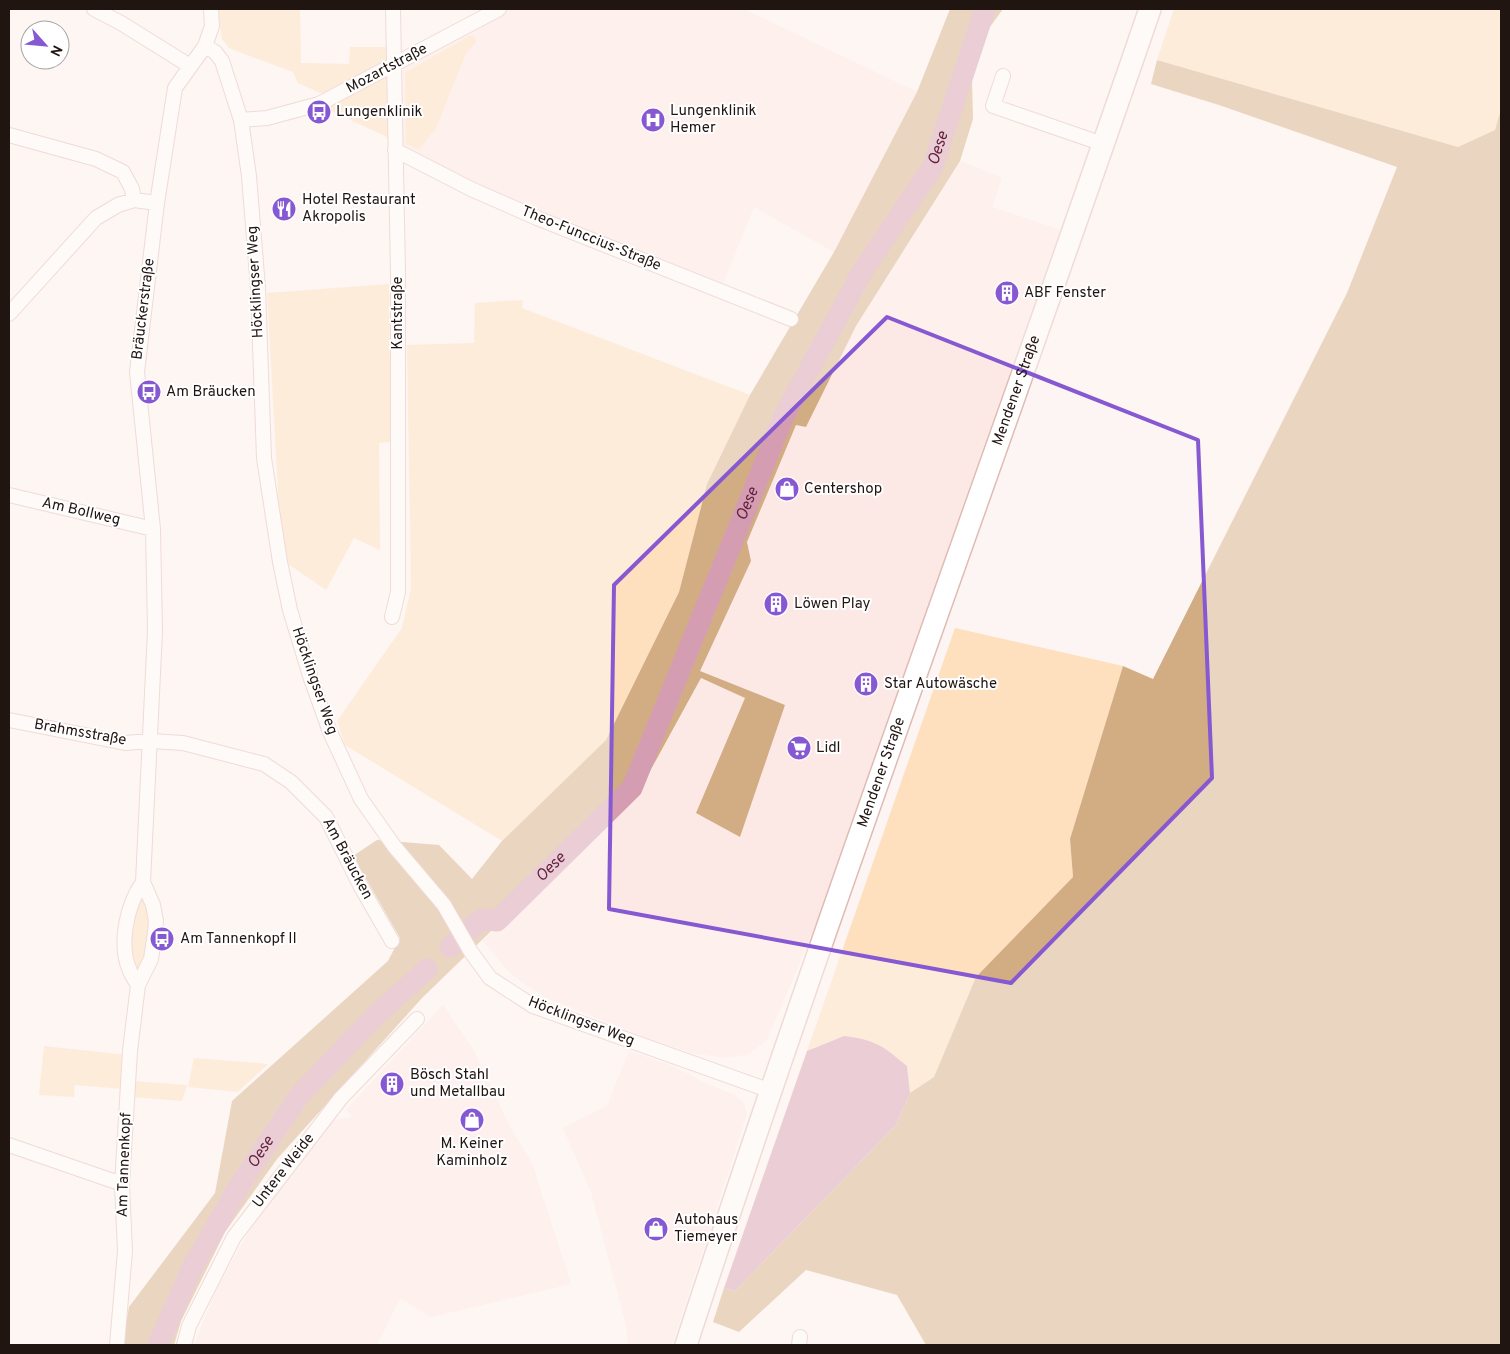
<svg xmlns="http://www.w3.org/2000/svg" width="1510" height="1354" viewBox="0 0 1510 1354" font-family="Overpass,sans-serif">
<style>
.built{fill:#fce9e6}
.green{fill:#fedfbe}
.forest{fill:#d2ad83}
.water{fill:#d49db2}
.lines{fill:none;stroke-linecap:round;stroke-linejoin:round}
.river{stroke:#d49db2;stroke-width:21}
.minor-casing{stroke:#dfbbb3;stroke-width:16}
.primary-casing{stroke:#dfbbb3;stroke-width:24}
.minor{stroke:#fff;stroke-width:14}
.primary{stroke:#fff;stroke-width:21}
.marked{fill:none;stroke:#8658d2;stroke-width:4;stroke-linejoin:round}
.labels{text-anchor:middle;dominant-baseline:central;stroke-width:4;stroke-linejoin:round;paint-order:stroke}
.street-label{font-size:15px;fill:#211512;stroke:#fff}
.poi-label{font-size:15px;fill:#211512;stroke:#fff;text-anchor:start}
.water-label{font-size:16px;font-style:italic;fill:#642241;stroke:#fff}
</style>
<rect width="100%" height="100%" fill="#fdf5f3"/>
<path class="built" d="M504,9h240l173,83 -83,160 -80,-45 -31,76 -249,-99 -71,-36v-84z
M960,161l42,17 -10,29 68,23 -111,316 -115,335 -67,159 -18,14 -24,4 -33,-5 -42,-14 -106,-42 -32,-22 -29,-34 160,-156 58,-107 45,20 -50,115 89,-108 -86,-34 52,-110 -4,-19 49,-118 10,3 50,-101z
M443,1005l31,46 36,76 22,36 39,121 -140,33 -31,-19 -23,47h-183l23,-57 44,-78 73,-90 19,-3 -7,-7z
M629,1051l44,15 34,18 26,10 11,9 3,11 -75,231h-44l-2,-20 -35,-133 -28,-64 44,-22z"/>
<path class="green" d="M218,9h82l1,54 48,1 1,-17h40l2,17 -67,31 -27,-12 -5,-11 -64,-24 -7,-9z
M1174,9h327v100l-6,21 -37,17 -301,-87z
M469,36h5l2,4v3l-10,10 -30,75 -17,22 -13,-6 -1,-71z
M393,69l-1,74 -7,-7 -58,-27 -4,-4z
M389,284l2,158 -12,1 1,107 -26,-12 -28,52 -41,-28 -5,-34 -13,-235z
M523,300l-1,8 228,87 -43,89 -28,108 -73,148 -104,101 -157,-96 -8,-24 65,-93 9,-40 -4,-243 67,-2 1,-40z
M955,628l168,38 -53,173 3,38 -97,100 -42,100 -24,16 -3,-27 -63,-30 -37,15z
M139,891l15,30 -16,60 -11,-29z
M44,1046l82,9 -2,34 -49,-4 -1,12 -35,-2z
M194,1058l74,6 -30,28 -50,-5z
M131,1081l56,4 -5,16 -52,-4z"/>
<path class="forest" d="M950,9h53l-16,22 -15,50 1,38 -13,42 -104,165 -50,101 -10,-2 -49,117 4,19 -51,110 85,34 -45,132 -44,-24 49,-115 -44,-20 -58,106 -221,214 -145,161 -52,73 -44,89 -7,24h-52l7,-38 86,-114 17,-92 156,-140 12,-23 -47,-82 24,-16 62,5 33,34 30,-38 104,-101 73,-148 28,-108 43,-89 84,-143 83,-160z
M1157,60l301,87 37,-17 6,-21v1236h-575l-29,-50 -91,-25 -67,62 -26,-10 11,-34 11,3 161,-166 14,-32 24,-16 42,-100 97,-100 -3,-38 53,-173 30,13 194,-386 50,-126 -178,-62 -68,-21z"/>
<path class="water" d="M844,1036c32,4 39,10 63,30l3,27 -14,32 -161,166 -11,-3 83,-237z"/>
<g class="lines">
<g class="river">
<path id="s1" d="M450,947l31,-28 16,2 135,-133 151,-370 79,-146 71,-106 52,-157"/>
<path id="s2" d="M158,1345l35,-79 48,-83 57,-86 79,-83 50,-45"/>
</g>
<defs>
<path id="minor" d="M94,9l27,14 69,43
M205,46l10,6 7,9 19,59 8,56 9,112 6,170 16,104 10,48 20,66 20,56 31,67 33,47 50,59 27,47 19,26 43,28 238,85
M1003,76l-10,30 110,38
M241,120l26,-2 52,-14 180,-95
M9,135l87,24 27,13 9,17 2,11
M395,150l76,39 66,29 254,101
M9,314l87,-96 22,-13 16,-5 23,3
M9,495l144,34
M392,617l6,-25v-319l-5,-264
M9,720l116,23 26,-2 32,2 81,21 27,18 35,35 35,70 31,54
M138,985c-3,-5 -6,-9 -8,-14 -12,-26 -3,-67 13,-89
M9,1145l113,39
M117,1345l8,-94 -3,-67 8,-133 8,-66 13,-26 4,-26 1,-12 -3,-16 -10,-23 12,-251 -2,-102 -16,-157 20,-169 18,-115 30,-42 7,-20 -1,-17
M184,1345l5,-19 45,-89 107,-139 76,-79
M799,1345l1,-8"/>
<g id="primary">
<path id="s3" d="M686,1345c146,-448 311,-890 464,-1336"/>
</g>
</defs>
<use href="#minor" class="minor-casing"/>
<use href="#primary" class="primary-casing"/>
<use href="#minor" class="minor"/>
<use href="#primary" class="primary"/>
</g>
<path d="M0 0H1510V1354H0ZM887,317l311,123 14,338 -201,205 -402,-74 5,-324z" fill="#fdf5f3" fill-opacity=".55" fill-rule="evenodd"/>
<path class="marked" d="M887,317l311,123 14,338 -201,205 -402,-74 5,-324z"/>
<defs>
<symbol id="bus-disc" viewBox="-11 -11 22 22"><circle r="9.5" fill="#8658d2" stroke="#fff"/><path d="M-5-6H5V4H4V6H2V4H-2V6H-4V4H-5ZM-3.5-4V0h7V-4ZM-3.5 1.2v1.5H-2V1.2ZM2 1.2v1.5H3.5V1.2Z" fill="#fff"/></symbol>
<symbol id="hospital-disc" viewBox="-11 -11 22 22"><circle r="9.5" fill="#8658d2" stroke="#fff"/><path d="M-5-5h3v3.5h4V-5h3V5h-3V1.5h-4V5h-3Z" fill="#fff"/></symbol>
<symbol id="restaurant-disc" viewBox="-11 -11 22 22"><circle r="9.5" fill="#8658d2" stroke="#fff"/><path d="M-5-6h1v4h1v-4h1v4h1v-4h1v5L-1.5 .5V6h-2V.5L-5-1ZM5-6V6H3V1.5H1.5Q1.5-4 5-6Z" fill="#fff"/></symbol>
<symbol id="building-disc" viewBox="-11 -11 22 22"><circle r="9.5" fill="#8658d2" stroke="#fff"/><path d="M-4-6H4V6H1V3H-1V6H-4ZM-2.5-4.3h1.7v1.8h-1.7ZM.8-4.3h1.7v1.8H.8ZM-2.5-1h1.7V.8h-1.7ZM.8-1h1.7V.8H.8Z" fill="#fff"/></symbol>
<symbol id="shop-disc" viewBox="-11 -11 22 22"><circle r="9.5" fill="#8658d2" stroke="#fff"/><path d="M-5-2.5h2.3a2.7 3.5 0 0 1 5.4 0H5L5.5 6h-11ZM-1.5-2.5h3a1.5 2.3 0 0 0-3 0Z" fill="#fff"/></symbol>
<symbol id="supermarket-disc" viewBox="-11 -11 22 22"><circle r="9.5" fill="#8658d2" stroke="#fff"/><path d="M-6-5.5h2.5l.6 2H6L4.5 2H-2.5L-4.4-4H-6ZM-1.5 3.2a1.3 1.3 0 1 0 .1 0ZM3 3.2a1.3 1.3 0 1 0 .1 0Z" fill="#fff"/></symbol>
</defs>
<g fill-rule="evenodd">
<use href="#bus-disc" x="305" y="98" width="28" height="28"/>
<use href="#hospital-disc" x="639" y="106" width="28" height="28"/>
<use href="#restaurant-disc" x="270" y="195" width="28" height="28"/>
<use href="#building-disc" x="993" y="279" width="28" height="28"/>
<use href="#bus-disc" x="135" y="378" width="28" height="28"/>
<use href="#shop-disc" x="773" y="475" width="28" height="28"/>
<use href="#building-disc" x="762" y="590" width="28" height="28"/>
<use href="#building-disc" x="852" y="670" width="28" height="28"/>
<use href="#supermarket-disc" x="785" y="734" width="28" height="28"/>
<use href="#bus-disc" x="148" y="925" width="28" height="28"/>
<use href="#building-disc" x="378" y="1070" width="28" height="28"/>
<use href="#shop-disc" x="458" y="1106" width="28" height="28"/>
<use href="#shop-disc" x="642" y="1215" width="28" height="28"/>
</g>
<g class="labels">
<g class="street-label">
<text transform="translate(387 69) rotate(-28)">Mozartstraße</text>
<text transform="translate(591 239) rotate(22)">Theo-Funccius-Straße</text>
<text transform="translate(256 282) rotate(-93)">Höcklingser Weg</text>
<text transform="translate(144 309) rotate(-83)">Bräuckerstraße</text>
<text transform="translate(398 313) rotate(-90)">Kantstraße</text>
<text stroke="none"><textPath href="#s3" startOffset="1010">Mendener Straße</textPath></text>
<text transform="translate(81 512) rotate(13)">Am Bollweg</text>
<text transform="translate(314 681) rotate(71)">Höcklingser Weg</text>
<text transform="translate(80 733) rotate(10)">Brahmsstraße</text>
<text stroke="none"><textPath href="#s3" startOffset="605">Mendener Straße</textPath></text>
<text transform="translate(347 859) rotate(62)">Am Bräucken</text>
<text transform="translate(581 1022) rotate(21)">Höcklingser Weg</text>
<text transform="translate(125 1165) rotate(-88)">Am Tannenkopf</text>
<text transform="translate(284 1171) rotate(-52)">Untere Weide</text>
</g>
<g class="poi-label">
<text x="670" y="111">Lungenklinik<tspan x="670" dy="17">Hemer</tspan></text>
<text x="336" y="112">Lungenklinik</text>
<text x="302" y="200">Hotel Restaurant<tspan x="302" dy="17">Akropolis</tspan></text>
<text x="1024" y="293">ABF Fenster</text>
<text x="166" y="392">Am Bräucken</text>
<text x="804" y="489">Centershop</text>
<text x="794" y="604">Löwen Play</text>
<text x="884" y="684">Star Autowäsche</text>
<text x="816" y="748">Lidl</text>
<text x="180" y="939">Am Tannenkopf II</text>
<text x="410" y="1075">Bösch Stahl<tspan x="410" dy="17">und Metallbau</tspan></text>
<text x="472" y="1144" text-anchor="middle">M. Keiner<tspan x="472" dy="17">Kaminholz</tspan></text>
<text x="674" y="1220">Autohaus<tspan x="674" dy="17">Tiemeyer</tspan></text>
</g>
<g class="water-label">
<text stroke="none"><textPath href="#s1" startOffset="959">Oese</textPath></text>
<text stroke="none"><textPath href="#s1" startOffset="554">Oese</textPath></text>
<text stroke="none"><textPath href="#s1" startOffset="134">Oese</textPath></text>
<text stroke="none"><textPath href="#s2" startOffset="219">Oese</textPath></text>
</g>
</g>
<rect width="1510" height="1354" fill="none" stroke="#211512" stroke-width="20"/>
<g transform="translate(45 45) rotate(117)"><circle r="24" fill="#ffffff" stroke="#a6a1a0"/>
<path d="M0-4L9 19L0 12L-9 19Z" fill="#8658d2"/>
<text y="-8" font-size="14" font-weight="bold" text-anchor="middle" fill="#211512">N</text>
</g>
</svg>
